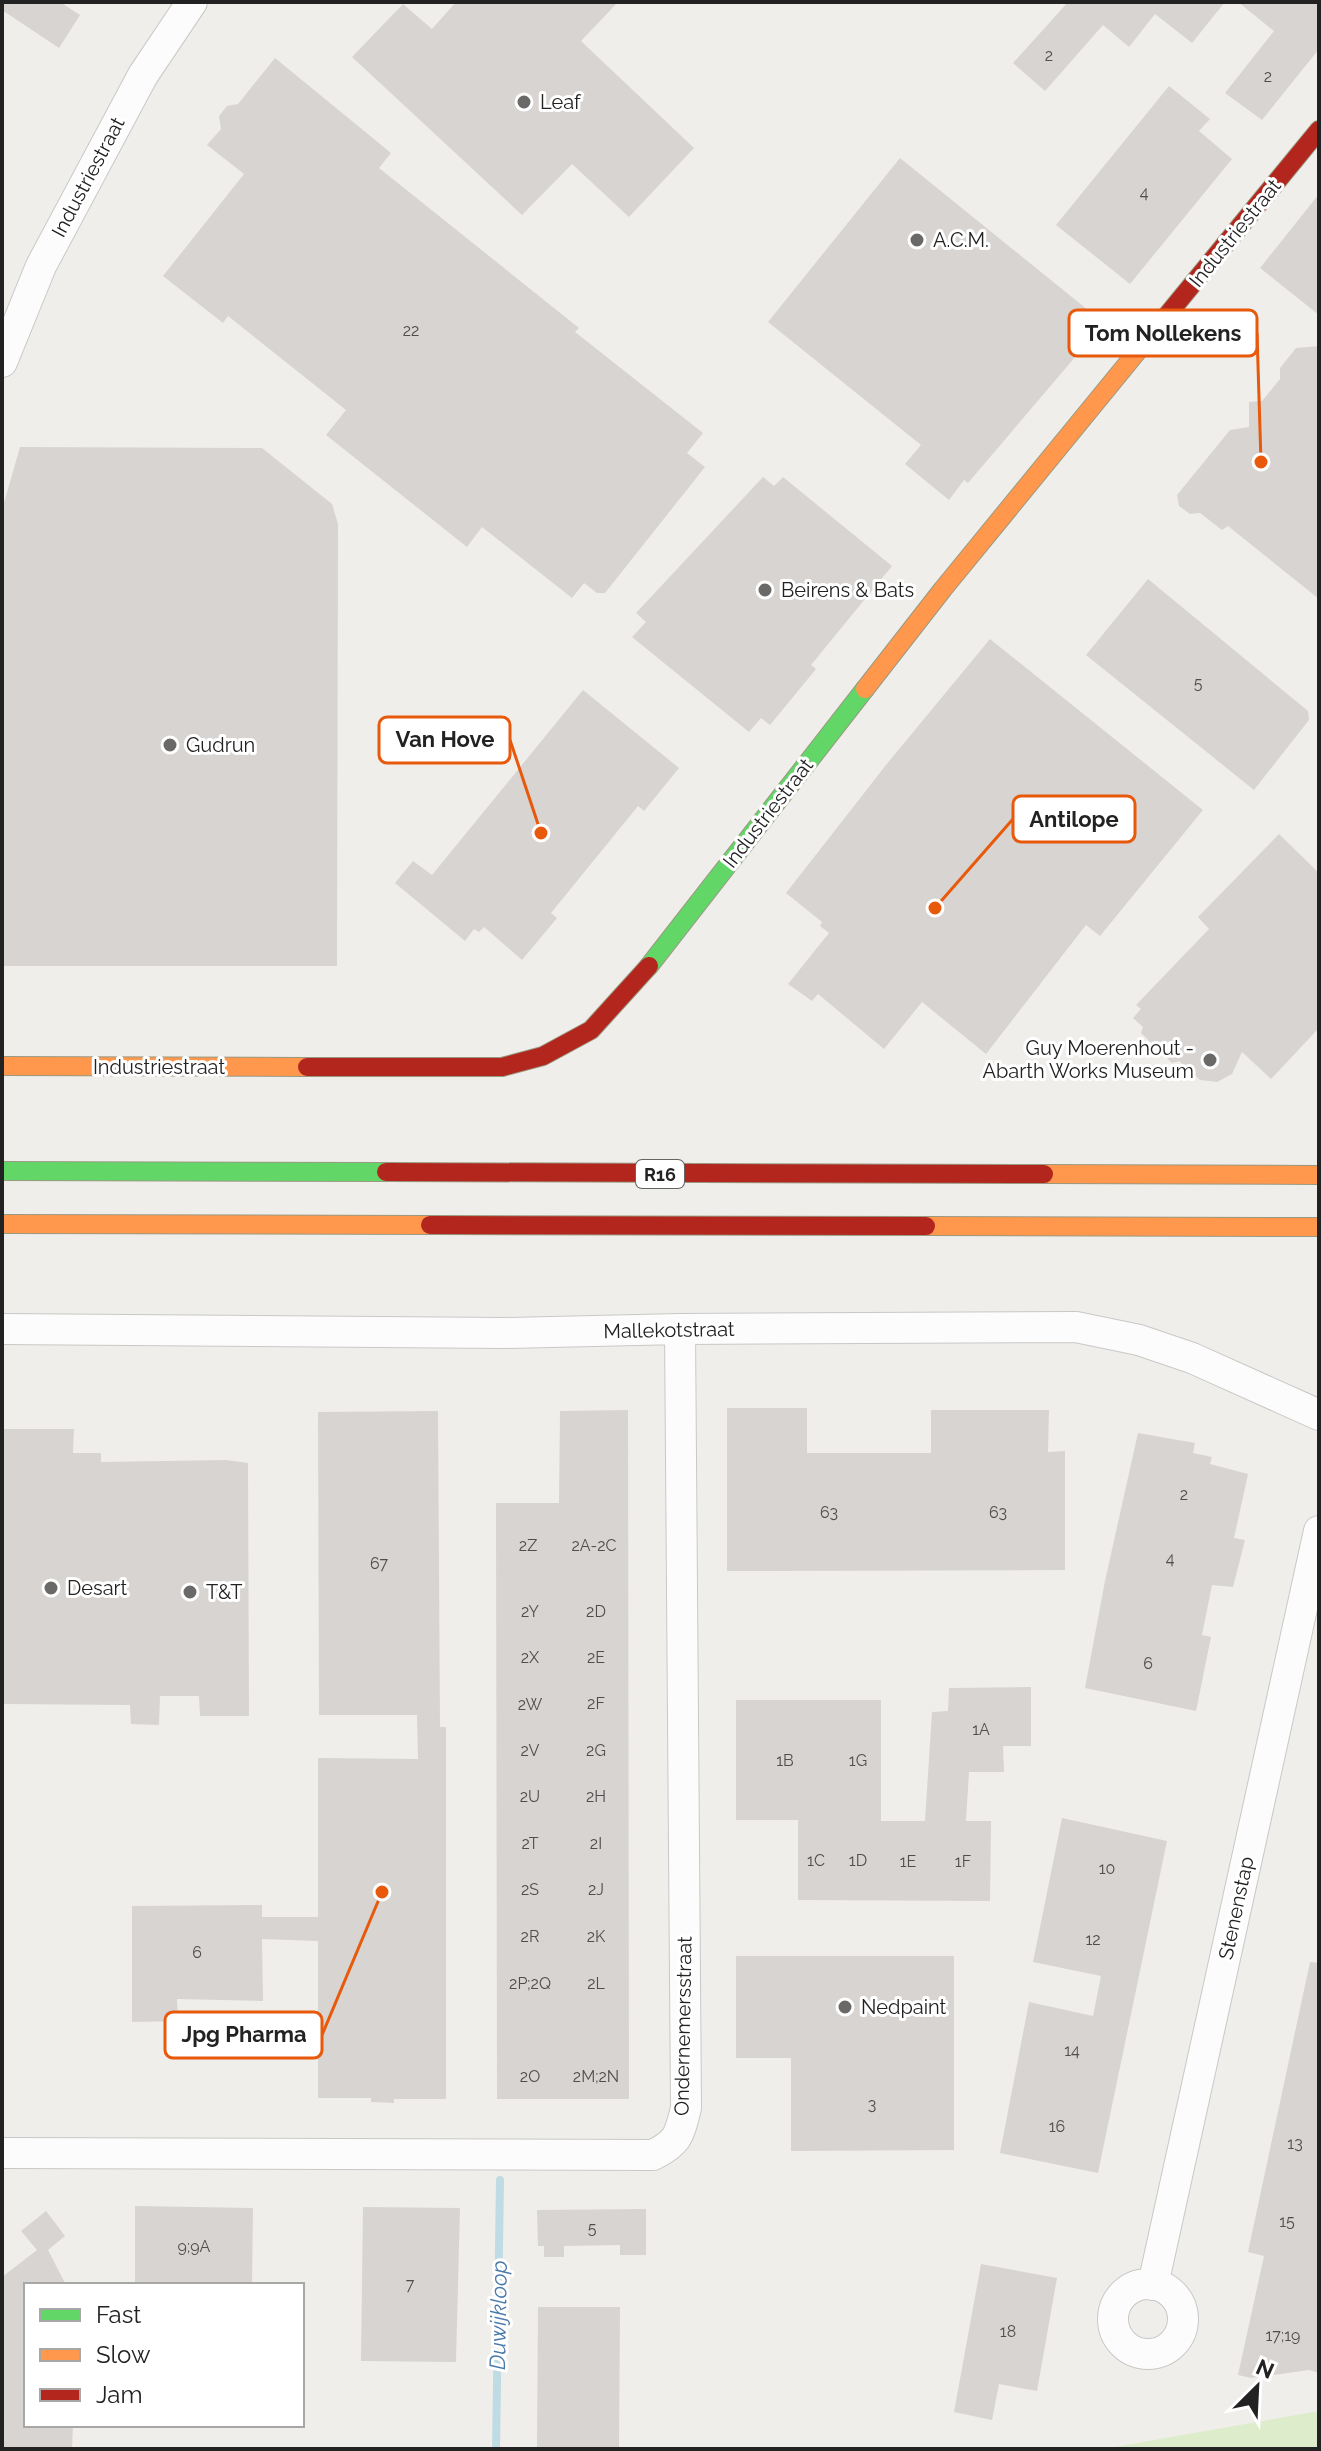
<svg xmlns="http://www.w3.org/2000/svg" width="1321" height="2451" viewBox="0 0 1321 2451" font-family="Raleway,sans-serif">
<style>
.grass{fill:#ddeccb}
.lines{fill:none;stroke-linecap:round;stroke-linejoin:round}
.stream{stroke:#bfdbe3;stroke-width:8}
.building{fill:#d7d4d2}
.street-casing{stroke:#c9c8c7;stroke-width:32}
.fast-casing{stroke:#999a82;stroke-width:20}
.slow-casing{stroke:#999a82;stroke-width:20}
.jam-casing{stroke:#999a82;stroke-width:20}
.street{stroke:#fdfcfc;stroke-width:30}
.fast{stroke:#63d668;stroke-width:18}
.slow{stroke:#ff974d;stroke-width:18}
.jam{stroke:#b3261e;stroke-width:18}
.poi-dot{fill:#6a6968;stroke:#fff;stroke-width:3}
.labels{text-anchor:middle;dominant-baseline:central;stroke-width:6;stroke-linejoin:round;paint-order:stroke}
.number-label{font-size:16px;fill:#4f4e4e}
.shield{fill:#fff;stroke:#646464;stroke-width:2}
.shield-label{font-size:18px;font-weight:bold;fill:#222}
.poi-label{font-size:20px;fill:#222;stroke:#fff;text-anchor:start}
.street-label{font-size:20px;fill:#222;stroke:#fff}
.water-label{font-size:22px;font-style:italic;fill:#4a7aab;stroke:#fff}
.leader{fill:none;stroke:#e8590c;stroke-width:3}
.callout-dot{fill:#e8590c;stroke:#fff;stroke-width:3}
.callout{fill:#fff;stroke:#e8590c;stroke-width:3}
.callout-label{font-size:22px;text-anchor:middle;font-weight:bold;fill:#222}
</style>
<rect width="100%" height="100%" fill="#f0eeeb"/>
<path class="grass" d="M1319,2411v38h-216z"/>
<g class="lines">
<path class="stream" d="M496,2449l4,-269"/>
</g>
<path class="building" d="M2,2h58l20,13 -21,33 -57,-38z
M456,2h162l-37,39 113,107 -65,69 -57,-53 -50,51 -170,-158 51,-53 29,25z
M1068,2h157l-33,41 -37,-29 -26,33 -26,-22 -58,66 -32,-28z
M1238,2h81v47l-57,71 -37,-27 49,-62z
M275,58l116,95 -12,15 200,160 -4,4 128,101 -16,20 18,14 -100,126h-8l-13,-10 -12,15 -90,-71 -15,20 -141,-112 20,-25 -118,-94 -5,7 -60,-47 81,-102 -37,-29 14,-16 -2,-13 8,-10 11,-2z
M1169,86l41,33 -11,12 33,28 -102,125 -74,-59z
M900,158l204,165 -136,160 -4,-3 -15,20 -44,-36 16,-19 -153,-123z
M1319,194v121l-59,-47z
M1319,346v253l-91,-73 -6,4 -22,-17 -10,1 -11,-8 -2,-11 53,-65 19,-3v-25l13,-1 18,-22v-11l16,-20z
M20,447l242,1 70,56 6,20 -1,442h-335v-456z
M763,477l11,9 9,-9 109,89 -81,99 5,4 -46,56 -9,-7 -12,14 -117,-95 14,-15 -10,-9z
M1148,579l160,132 1,9 -55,70 -168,-135z
M990,639l213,171 -103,126 -14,-11 -100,129 -64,-52 -38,47 -66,-55 -6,7 -24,-17 41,-51 -9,-7 2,-4 -36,-29 100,-128z
M583,690l96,78 -35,43 -6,-5 -87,107 6,5 -35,42 -38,-33 -5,5 -5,-3 -9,12 -70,-58 18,-22 19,14z
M1279,834l40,39v155l-48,51 -29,-27 -10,22 -15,8 -17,-2 -21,-19 -7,2 -31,-30 2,-6 -10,-9 8,-9 -5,-4 73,-76 -11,-12z
M727,1408h80v45h124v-43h118l-1,42 17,-1v119l-338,1z
M628,1410l1,689h-132l-1,-596h63l1,-92z
M438,1411l2,316h6v372h-52v4l-23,-1v-4h-53v-157l-56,-2 1,62 -86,-2 1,22 -46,1v-116l130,-1v12h56v-159l100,1 -1,-44h-98l-1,-303z
M2,1429h72l-1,24h28v9l125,-2 22,3 1,253h-49l-1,-20h-39l-1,29 -28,-1 -1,-19 -128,-1z
M1138,1433l57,10 -2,10 19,4 -2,7 38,10 -14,64 11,2 -12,47 -21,-2 -10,50 9,2 -15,74 -111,-23 20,-107z
M1031,1687v59h-28l1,26h-35l-3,49h25l-1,80 -192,-1v-80h-62v-120h145v121h44l7,-109 16,-1 1,-23z
M1062,1818l105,23 -69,332 -98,-20 29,-151 64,14 8,-40 -68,-14z
M736,1956h218v194l-163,1v-93h-55z
M1310,1962l9,1v410l-10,-3 -58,8 -13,-3 26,-119 -16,-4z
M135,2206l118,2 -1,77h-117z
M363,2207l97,1 -4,154 -95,-1z
M646,2209v46h-26v-10l-56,1v11h-20v-11h-6l-1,-36z
M46,2211l19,25 -17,14 18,35h-40v140h47l-1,24h-70v-172l35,-27 -16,-19z
M981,2264l76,14 -20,113 -38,-7 -7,36 -38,-8z
M538,2307h82l-1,142h-82z"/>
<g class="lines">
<defs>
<path id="street" d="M2,362l39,-96 102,-191 49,-73
M2,1329l502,4 176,-4 396,-2 63,13 53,18 127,57
M2,2153l651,2c26,-13 26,-20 33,-47l-6,-779
M1113 2319a35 35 0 1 1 70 0a35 35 0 1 1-70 0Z
M1153,2285l166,-754"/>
<path id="fast" d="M649,966l216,-277
M2,1171l384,1"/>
<path id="slow" d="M865,689l78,-100 207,-253
M2,1066l305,1
M1044,1174l275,1
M2,1224l428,1
M926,1226l393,1"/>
<path id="jam" d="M1150,336l169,-206
M307,1067h195l41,-11 48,-26 58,-64
M386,1172l658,2
M430,1225l496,1"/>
</defs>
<use href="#street" class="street-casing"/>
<use href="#fast" class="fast-casing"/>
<use href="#slow" class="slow-casing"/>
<use href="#jam" class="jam-casing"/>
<use href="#street" class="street"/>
<use href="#fast" class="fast"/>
<use href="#slow" class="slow"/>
<use href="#jam" class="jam"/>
</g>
<g class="poi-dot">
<circle cx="524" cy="102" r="8"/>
<circle cx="917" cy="240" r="8"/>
<circle cx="765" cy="590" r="8"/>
<circle cx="170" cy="745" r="8"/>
<circle cx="1210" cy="1060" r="8"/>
<circle cx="51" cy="1588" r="8"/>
<circle cx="190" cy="1592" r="8"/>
<circle cx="845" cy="2007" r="8"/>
</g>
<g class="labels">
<g class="number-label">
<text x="1049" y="55">2</text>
<text x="1268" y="76">2</text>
<text x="1144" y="192">4</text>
<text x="411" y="330">22</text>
<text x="1198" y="683">5</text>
<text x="1184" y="1494">2</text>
<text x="829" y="1512">63</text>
<text x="998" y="1512">63</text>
<text x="528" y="1545">2Z</text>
<text x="594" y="1545">2A-2C</text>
<text x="1170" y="1558">4</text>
<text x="379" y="1563">67</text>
<text x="530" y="1611">2Y</text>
<text x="596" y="1611">2D</text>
<text x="530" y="1657">2X</text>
<text x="596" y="1657">2E</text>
<text x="1148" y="1663">6</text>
<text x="596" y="1703">2F</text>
<text x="530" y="1704">2W</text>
<text x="981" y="1729">1A</text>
<text x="530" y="1750">2V</text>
<text x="596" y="1750">2G</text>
<text x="785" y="1760">1B</text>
<text x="858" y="1760">1G</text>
<text x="530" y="1796">2U</text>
<text x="596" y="1796">2H</text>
<text x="530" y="1843">2T</text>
<text x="596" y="1843">2I</text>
<text x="816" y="1860">1C</text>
<text x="858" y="1860">1D</text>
<text x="908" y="1861">1E</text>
<text x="963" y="1861">1F</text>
<text x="1107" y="1868">10</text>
<text x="530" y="1889">2S</text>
<text x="596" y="1889">2J</text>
<text x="530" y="1936">2R</text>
<text x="596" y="1936">2K</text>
<text x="1093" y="1939">12</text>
<text x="197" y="1952">6</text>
<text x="530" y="1983">2P;2Q</text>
<text x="596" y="1983">2L</text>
<text x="1072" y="2050">14</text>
<text x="530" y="2076">2O</text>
<text x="596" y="2076">2M;2N</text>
<text x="872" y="2104">3</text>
<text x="1057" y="2126">16</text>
<text x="1295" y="2143">13</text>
<text x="1287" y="2221">15</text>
<text x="592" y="2228">5</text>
<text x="194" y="2246">9;9A</text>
<text x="410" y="2284">7</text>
<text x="1008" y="2331">18</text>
<text x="1283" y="2335">17;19</text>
</g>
<rect class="shield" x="636" y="1160" width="48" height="28" rx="6"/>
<g class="shield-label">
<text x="660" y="1174">R16</text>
</g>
<g class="poi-label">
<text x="540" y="102">Leaf</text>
<text x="933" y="240">A.C.M.</text>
<text x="781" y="590">Beirens &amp; Bats</text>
<text x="186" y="745">Gudrun</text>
<text x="1194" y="1048" text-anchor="end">Guy Moerenhout -<tspan x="1194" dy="23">Abarth Works Museum</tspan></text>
<text x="67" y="1588">Desart</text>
<text x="206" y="1592">T&amp;T</text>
<text x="861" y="2007">Nedpaint</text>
</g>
<g class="street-label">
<text transform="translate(88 177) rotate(-62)">Industriestraat</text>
<text transform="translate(1235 233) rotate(-51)">Industriestraat</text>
<text transform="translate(768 813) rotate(-52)">Industriestraat</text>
<text x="159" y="1067">Industriestraat</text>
<text transform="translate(669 1330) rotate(-1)">Mallekotstraat</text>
<text transform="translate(1236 1908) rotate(-78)">Stenenstap</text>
<text transform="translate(683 2026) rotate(-89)">Ondernemersstraat</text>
</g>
<g class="water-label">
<text transform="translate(498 2315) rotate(-89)">Duwijkloop</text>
</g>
</g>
<path class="leader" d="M1261 462L1257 333M541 833L510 740M935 908L1013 819M382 1892L322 2035"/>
<g class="callout-dot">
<circle cx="1261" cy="462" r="8"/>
<circle cx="541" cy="833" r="8"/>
<circle cx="935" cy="908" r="8"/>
<circle cx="382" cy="1892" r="8"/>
</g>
<g class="callout">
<rect x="1069" y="310" width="188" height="46" rx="8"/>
<rect x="379" y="717" width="131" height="46" rx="8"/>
<rect x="1013" y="796" width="122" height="46" rx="8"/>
<rect x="165" y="2012" width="157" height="46" rx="8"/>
</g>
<g class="callout-label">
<text x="1163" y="341">Tom Nollekens</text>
<text x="445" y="747">Van Hove</text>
<text x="1074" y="827">Antilope</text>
<text x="244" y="2042">Jpg Pharma</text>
</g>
<rect width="1321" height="2451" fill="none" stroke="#222222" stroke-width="8"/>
<rect x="24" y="2283" width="280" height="144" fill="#ffffff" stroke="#a7a7a7" stroke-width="2"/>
<rect x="40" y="2309" width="40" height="12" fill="#63d668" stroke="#a7a7a7" stroke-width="2"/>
<text x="96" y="2323" font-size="24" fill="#222222">Fast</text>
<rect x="40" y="2349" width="40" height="12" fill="#ff974d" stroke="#a7a7a7" stroke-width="2"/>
<text x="96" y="2363" font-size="24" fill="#222222">Slow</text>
<rect x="40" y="2389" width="40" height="12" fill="#b3261e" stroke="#a7a7a7" stroke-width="2"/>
<text x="96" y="2403" font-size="24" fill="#222222">Jam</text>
<g transform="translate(1257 2387) rotate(24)" stroke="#ffffff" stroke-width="6" paint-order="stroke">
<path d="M0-6L14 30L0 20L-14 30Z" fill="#222222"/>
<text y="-12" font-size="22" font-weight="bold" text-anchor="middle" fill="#222222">N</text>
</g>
</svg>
